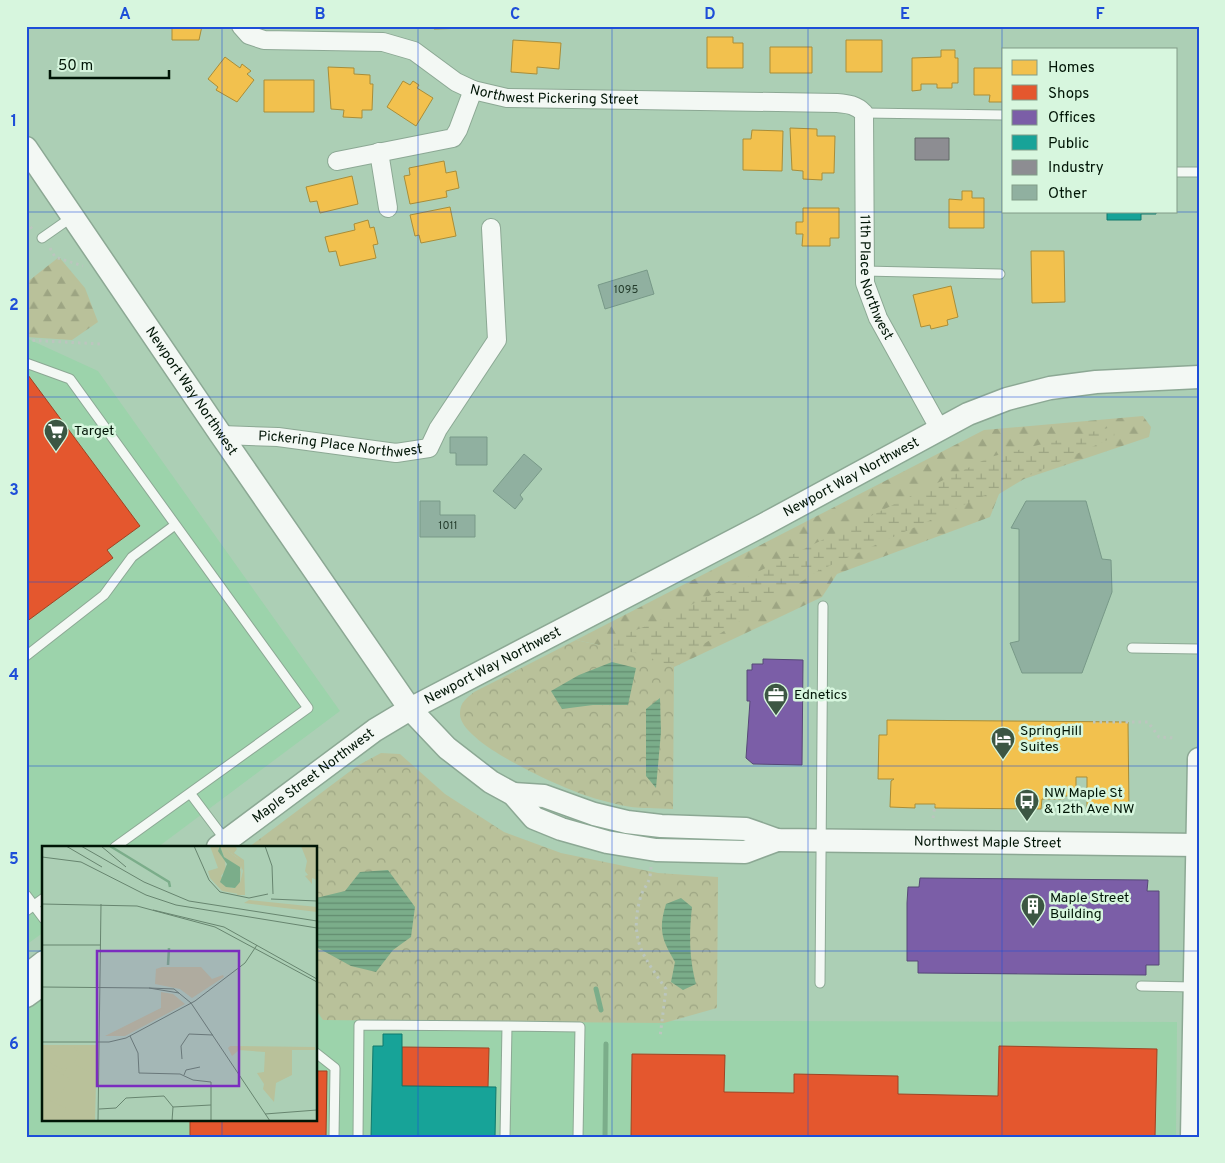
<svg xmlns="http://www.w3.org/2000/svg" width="1225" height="1163" viewBox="0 0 1225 1163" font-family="Overpass,sans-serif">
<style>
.built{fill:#9cd3ab}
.forest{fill:url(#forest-firs)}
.wetland{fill:url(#wetland-marsh)}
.park{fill:url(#park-crowns)}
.water{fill:url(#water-rules)}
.homes{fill:#f2c14e;stroke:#a98d38}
.shops{fill:#e4572e;stroke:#a04322}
.offices{fill:#7b5ea7;stroke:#564877}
.public{fill:#17a398;stroke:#10786c}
.industry{fill:#8d8d92;stroke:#636968}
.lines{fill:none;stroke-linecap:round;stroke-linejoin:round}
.stream{stroke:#7bad8a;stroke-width:5}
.building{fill:#90b0a0;stroke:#789988}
.service-casing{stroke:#8ca894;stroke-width:11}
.minor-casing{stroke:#8ca894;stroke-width:20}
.tertiary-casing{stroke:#8ca894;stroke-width:25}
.path{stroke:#bbc6be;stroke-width:3;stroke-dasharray:2.5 4;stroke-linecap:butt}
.service{stroke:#f3f8f4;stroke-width:9}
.minor{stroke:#f3f8f4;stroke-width:18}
.tertiary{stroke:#f3f8f4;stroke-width:22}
.grid{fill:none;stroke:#1d4ed8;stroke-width:1;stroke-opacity:0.55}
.labels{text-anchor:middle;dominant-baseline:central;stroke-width:5;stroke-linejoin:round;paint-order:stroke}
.number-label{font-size:11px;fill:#243c2c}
.street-label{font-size:14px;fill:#001506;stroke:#d7f6de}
.poi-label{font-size:14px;fill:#001506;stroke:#d7f6de;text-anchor:start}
.inset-river{fill:none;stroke:#7bad8a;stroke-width:2.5}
.inset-road{fill:none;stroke:#67856f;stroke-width:1}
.view{fill:#7b2cbf;fill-opacity:0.15;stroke:#7b2cbf;stroke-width:2.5}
.inset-edge{fill:none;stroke:#001506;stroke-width:2.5}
.neatline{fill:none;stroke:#1d4ed8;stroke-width:2}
.grid-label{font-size:16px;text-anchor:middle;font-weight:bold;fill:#1d4ed8}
</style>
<defs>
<pattern id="forest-firs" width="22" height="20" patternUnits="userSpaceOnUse" patternTransform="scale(1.25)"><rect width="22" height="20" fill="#b9c19a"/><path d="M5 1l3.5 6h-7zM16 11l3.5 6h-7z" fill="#9da583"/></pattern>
<pattern id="wetland-marsh" width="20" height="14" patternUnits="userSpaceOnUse" patternTransform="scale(1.25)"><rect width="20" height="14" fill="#b9c19a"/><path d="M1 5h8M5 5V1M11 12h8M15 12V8" fill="none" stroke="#9da583"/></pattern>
<pattern id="park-crowns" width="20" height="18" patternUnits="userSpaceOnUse" patternTransform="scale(1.25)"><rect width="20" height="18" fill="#b9c19a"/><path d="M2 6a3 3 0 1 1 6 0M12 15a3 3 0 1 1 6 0" fill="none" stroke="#9da583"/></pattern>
<pattern id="water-rules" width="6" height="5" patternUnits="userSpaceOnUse" patternTransform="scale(1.25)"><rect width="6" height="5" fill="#7bad8a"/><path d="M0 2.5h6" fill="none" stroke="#628c6f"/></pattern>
</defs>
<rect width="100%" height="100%" fill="#accfb5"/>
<path class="built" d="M26,338l72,33 242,340 -182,136h-114v85l-18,13z
M44,998v121h272v-109l8,10 853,2 -1,115h-1150v-127z"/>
<path class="forest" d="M59,257l26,31 13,34 -26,18 -46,-3v-54z
M1143,416l8,11 -2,10 -125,42 -25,15 -9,23 -153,57 -15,23 -148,70 -34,-13 -64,-14 408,-210z"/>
<path class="wetland" d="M1116,426l-2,11 -296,134 -155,99 -137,11 79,-39 49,-19 336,-166z"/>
<path class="park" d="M576,640l64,14 34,13 -1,142c-17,-1 -36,0 -53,-4 -17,-4 -35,-9 -51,-16 -23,-9 -111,-49 -109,-76 0,-11 7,-15 14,-21z
M381,753l19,1 45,40 59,38 57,21 97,20 60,4 -1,131 -53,15 -341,-3 -7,-10v-163h-67l108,-81z"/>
<path class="water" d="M612,662l24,6 -8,37h-35l-31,4 -11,-18 28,-16z
M660,698l1,34 -5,56 -10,-12v-67z
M388,870l27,37 -4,30 -18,13 -17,22 -25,-6 -33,-18 -2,-50 29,-7 15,-19z
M681,898l11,9c-3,27 -3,50 4,77l-13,6 -12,-8 4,-20c-13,-22 -17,-32 -9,-58z"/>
<path class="homes" d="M202,26l-3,14h-27v-13h-7z
M434,26h35v2l-35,1z
M707,37h26v6h10v25h-36z
M513,40l48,3 -2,26 -22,-2v7l-26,-2z
M846,40h36v32h-36z
M770,47h42v26h-42z
M941,50h14v8h3v25h-6v5h-15v-4h-16v6l-9,1v-33l29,-1z
M225,57l15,11 2,-4 9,7 -4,3 7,6 -17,22 -21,-12 2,-3 -10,-8z
M328,67l26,1v6l16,1v9h3l-1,26h-10v8l-19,-1 1,-7 -13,-1z
M974,68h30v34h-15l1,-7h-16z
M264,80h50v32h-50z
M403,81l7,4 3,-4 6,4 -2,3 16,10 -17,28 -29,-19z
M790,128l27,1v7h18l-1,37h-12v7l-19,-1v-8l-11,-1z
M752,130l31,1 -1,40 -39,-1v-31h8z
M444,161l2,12 10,-2 3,17 -13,3 1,6 -37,7 -6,-28 6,-1 -1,-7z
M352,176l6,28 -38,9 -3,-12 -7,1 -4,-15z
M962,191h10v7h12v30h-35v-29l13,1z
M450,207l6,29 -35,7 -2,-8 -4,1 -5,-21z
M803,208h36v30h-9v8h-28l1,-12h-7v-12h7z
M368,220l2,8 4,-1 4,17 -5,1 3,13 -36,8 -4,-15 -7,1 -4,-15 30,-7 -1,-6z
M1031,251h33l1,51 -33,1z
M951,286l7,31 -11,3 1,5 -17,4 -1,-4 -9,2 -8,-32z
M887,720l241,2 1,88 -42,-1v-32h-11v19h-11l-1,3h-22l-1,10 -106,-1v-4h-20v4l-25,-1 1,-26 3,-2h-16l1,-44h8z"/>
<path class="shops" d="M28,375l112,151 -33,24 6,8 -87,64v-245z
M999,1046l158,3 -2,88h-524l1,-83 93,1 -1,37 70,1v-19l104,2v18l100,2z
M402,1047l87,1 -1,39 -86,-1z
M316,1071h11l-1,66h-136v-18h126z"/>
<path class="offices" d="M763,659l40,1 -1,105 -49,-1 -7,-6 4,-57h-3v-31h5v-6h11z
M920,878l228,2 -1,11h12v74h-13v10l-228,-2v-12h-11v-58l1,-16h11z"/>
<path class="public" d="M1107,211h49v3h-15v6h-34z
M383,1034h19v52l94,1 -1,50h-124l2,-91h10z"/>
<path class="industry" d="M915,138h34v22h-34z"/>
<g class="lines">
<path class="stream" d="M596,989l5,21
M605,1137l1,-93"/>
</g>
<path class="building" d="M647,270l7,24 -49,15 -7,-24z
M450,437h37v28h-31v-12h-6z
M524,454l18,15 -22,26 3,4 -8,10 -22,-18z
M420,501h20v14h35v22h-55z
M1026,501h60l16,58 9,1 1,32 -30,81h-60l-12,-30 9,-2v-112l-8,-1z"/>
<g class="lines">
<defs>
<path id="service" d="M864,113l140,2
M1176,172h23
M42,238l30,-21
M864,271l136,3
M26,363l44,16 238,329 -193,139
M1132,648l67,1
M26,656l78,-61 28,-38 43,-32
M190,793l36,48
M26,895l18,24
M26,911l18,-13
M820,983l3,-377
M1141,986l52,1
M316,1053l19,15 -1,69
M358,1137l1,-112 148,1
M505,1137l2,-111 73,1 -2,110"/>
<g id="minor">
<path id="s1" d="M241,26l8,9 15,5 119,2 31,9 42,31 17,8 34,8 330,5c12,1 19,2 27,10l1,170 13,35 61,110"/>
<path d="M379,152l9,56"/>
<path d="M337,161l116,-23 5,-8 15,-40"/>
<path id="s2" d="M221,435l57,2 118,16 33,-5 9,-19 59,-89 -6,-112"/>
</g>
<g id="tertiary">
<path id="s3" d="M26,148l195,287 189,274 37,39 44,34 22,12 21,24 27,11 46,13 49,8 89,2 32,-12"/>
<path id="s4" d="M513,794l31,2 50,18 33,8 34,4 85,3 31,11 422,5"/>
<path id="s5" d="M218,847l157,-117 35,-21 355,-185 203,-110 39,-15 43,-11 46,-6 103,-5"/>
<path d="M26,976l18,-14"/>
<path d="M26,996l18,-13"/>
<path d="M1192,1137l7,-378"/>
</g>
</defs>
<use href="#service" class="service-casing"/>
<use href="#minor" class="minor-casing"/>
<use href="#tertiary" class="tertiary-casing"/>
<path class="path" d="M26,222l7,8
M50,248l5,9 28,9
M26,340l75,4
M1093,722h55l11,15 17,1
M933,818l2,-13
M651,867c-1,20 -7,17 -11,32 -11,42 4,58 26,90l-6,48"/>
<use href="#service" class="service"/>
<use href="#minor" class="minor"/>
<use href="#tertiary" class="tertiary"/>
</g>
<path class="grid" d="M222,26v821M418,26v1111M612,26v1111M808,26v1111M1002,26v1111M26,212h1173M26,397h1173M26,582h1173M26,766h1173M26,951h18M316,951h883M222,1119v18"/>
<defs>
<symbol id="supermarket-pin" viewBox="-11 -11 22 30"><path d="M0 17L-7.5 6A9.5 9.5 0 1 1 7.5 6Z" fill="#3c5643" stroke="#d7f6de"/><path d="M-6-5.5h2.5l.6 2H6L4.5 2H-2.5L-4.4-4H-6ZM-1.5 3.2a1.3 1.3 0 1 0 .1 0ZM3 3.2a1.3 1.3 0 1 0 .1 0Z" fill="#fff"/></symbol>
<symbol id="office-pin" viewBox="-11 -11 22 30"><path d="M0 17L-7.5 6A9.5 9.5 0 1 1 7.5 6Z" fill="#3c5643" stroke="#d7f6de"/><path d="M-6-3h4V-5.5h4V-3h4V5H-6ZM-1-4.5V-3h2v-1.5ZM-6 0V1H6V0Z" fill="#fff"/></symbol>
<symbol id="hotel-pin" viewBox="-11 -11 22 30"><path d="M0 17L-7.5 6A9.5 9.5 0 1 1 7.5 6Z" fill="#3c5643" stroke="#d7f6de"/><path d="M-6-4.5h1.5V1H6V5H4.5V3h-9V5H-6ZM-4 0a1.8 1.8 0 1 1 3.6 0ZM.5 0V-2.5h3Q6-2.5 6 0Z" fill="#fff"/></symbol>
<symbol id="bus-pin" viewBox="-11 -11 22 30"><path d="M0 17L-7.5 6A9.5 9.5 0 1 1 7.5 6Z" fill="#3c5643" stroke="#d7f6de"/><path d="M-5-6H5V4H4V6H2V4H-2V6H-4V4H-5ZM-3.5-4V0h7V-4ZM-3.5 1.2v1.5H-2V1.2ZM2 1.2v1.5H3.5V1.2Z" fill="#fff"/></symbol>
<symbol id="building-pin" viewBox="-11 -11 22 30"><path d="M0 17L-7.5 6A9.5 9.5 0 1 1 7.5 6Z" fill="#3c5643" stroke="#d7f6de"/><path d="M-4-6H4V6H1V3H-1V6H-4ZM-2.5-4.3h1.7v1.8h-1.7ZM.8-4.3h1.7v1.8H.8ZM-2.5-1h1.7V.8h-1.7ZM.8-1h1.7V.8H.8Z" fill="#fff"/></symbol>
</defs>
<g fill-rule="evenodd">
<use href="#supermarket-pin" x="42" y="417" width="28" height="38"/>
<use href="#office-pin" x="762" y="681" width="28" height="38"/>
<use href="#hotel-pin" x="989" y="725" width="28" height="38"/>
<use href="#bus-pin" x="1013" y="787" width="28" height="38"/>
<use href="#building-pin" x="1019" y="892" width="28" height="38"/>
</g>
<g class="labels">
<g class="number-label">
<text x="626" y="290">1095</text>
<text x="448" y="526">1011</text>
</g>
<g class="street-label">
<text stroke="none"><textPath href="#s1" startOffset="332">Northwest Pickering Street</textPath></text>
<text stroke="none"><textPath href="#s1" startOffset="811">11th Place Northwest</textPath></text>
<text stroke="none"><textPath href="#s3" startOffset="294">Newport Way Northwest</textPath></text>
<text stroke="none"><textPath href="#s2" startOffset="120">Pickering Place Northwest</textPath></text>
<text stroke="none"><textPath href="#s5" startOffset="735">Newport Way Northwest</textPath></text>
<text stroke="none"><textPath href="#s5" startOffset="330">Newport Way Northwest</textPath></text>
<text stroke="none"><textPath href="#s5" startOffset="119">Maple Street Northwest</textPath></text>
<text stroke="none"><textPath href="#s4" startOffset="481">Northwest Maple Street</textPath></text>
</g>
<g class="poi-label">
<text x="74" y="431">Target</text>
<text x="794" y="695">Ednetics</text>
<text x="1020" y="731">SpringHill<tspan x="1020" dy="16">Suites</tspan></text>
<text x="1044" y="793">NW Maple St<tspan x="1044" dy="16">&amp; 12th Ave NW</tspan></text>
<text x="1050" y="898">Maple Street<tspan x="1050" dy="16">Building</tspan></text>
</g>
</g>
<g transform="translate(42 846)">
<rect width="275" height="275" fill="#accfb5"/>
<path d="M184,0h9l2,3 -3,4 10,7 1,35h-8l6,-24 -5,-13 -9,-6z" fill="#b9c19a"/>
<path d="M168,0h8l7,15 1,9 -5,6 10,12h4l6,-19 -17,-12 -4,-11h6l3,6 13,9 -3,33 -17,-3 -12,-13 -2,-7 10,-3zM259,0h16v34l-5,-2v6l-7,-8 3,-1 -3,-4 2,-10zM207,54l68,7v5l-73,-9zM119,162l11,3 -47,25h-20zM188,200l85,1v3h-23v25l-16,8 -2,19 -11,-13 1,-5 -7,-11 7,-1 1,-20 -26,-2 -7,6 -4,-8z" fill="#b9c19a"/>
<path d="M136,161l-54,26 -15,3 53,-28z" fill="#b9c19a"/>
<path d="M120,121h39l11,12 11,-4 1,2 -32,21 -12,-9 -25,-5 1,-15zM119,146l12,2 12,10 -13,7 -11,-3zM0,199h55l-2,76h-53z" fill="#b9c19a"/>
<path d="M24,199l12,3 -13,23 -22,-12 8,-10zM41,200l8,8 1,19 -18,-9zM5,219l23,14 -14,22 -12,-16zM4,253l20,9 -5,13h-14z" fill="#b9c19a"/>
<path d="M178,0l4,11 16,10v15l-5,6 -9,-1 -6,-5 7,-18 -9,-13z" fill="#7bad8a"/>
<path class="inset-river" d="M68,0l59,36 1,5M126,119l1,-17"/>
<path class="inset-road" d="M24,0l36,21M39,0l63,36 45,19 128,20M59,0l25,21M152,0l15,34 11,12 29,6 19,-4M223,0l7,20 1,28M0,11l39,5 65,33 30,10 141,23M229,53l46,2M0,58l95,2 78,21 102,55M111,64l71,17 93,52M0,99h59M0,141l107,1 30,5M107,142l25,1 17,14 79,118M88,190l8,17 1,20 41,1 13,6 18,2v39M0,196h67l17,-4 69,-37 50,-38 12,-18M140,213l-1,-13 8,-12 24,1M142,229l2,-5 14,-3M131,261l38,-2M57,263l17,-1 10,-10 38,-2 9,11 -1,14M223,268l52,-4M56,275l3,-217"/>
<path class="view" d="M55,105h142v135h-142z"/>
<rect width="275" height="275" class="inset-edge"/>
</g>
<rect width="1225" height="1163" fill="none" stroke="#d7f6de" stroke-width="55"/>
<rect x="1002" y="48" width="175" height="165" fill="#d7f6de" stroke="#819c88"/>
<rect x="1012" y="60" width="25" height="15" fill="#f2c14e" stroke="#819c88"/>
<text x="1048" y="72" font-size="15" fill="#001506">Homes</text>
<rect x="1012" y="85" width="25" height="15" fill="#e4572e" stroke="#819c88"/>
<text x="1048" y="98" font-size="15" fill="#001506">Shops</text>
<rect x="1012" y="110" width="25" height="15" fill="#7b5ea7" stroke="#819c88"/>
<text x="1048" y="122" font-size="15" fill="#001506">Offices</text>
<rect x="1012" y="135" width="25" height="15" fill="#17a398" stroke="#819c88"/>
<text x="1048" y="148" font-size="15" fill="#001506">Public</text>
<rect x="1012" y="160" width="25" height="15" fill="#8d8d92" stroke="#819c88"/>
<text x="1048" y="172" font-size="15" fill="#001506">Industry</text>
<rect x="1012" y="185" width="25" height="15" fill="#90b0a0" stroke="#819c88"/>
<text x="1048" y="198" font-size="15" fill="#001506">Other</text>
<path d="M50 70v8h119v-8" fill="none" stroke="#001506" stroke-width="2.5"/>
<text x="58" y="70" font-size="15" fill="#001506" stroke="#d7f6de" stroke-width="4" paint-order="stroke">50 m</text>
<rect x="28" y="28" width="1170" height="1108" class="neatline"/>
<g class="grid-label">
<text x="125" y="19">A</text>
<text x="320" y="19">B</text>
<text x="515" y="19">C</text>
<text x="710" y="19">D</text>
<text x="905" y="19">E</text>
<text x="1100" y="19">F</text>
<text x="14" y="126">1</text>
<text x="14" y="310">2</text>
<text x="14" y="495">3</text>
<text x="14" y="680">4</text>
<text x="14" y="864">5</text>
<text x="14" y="1049">6</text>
</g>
</svg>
